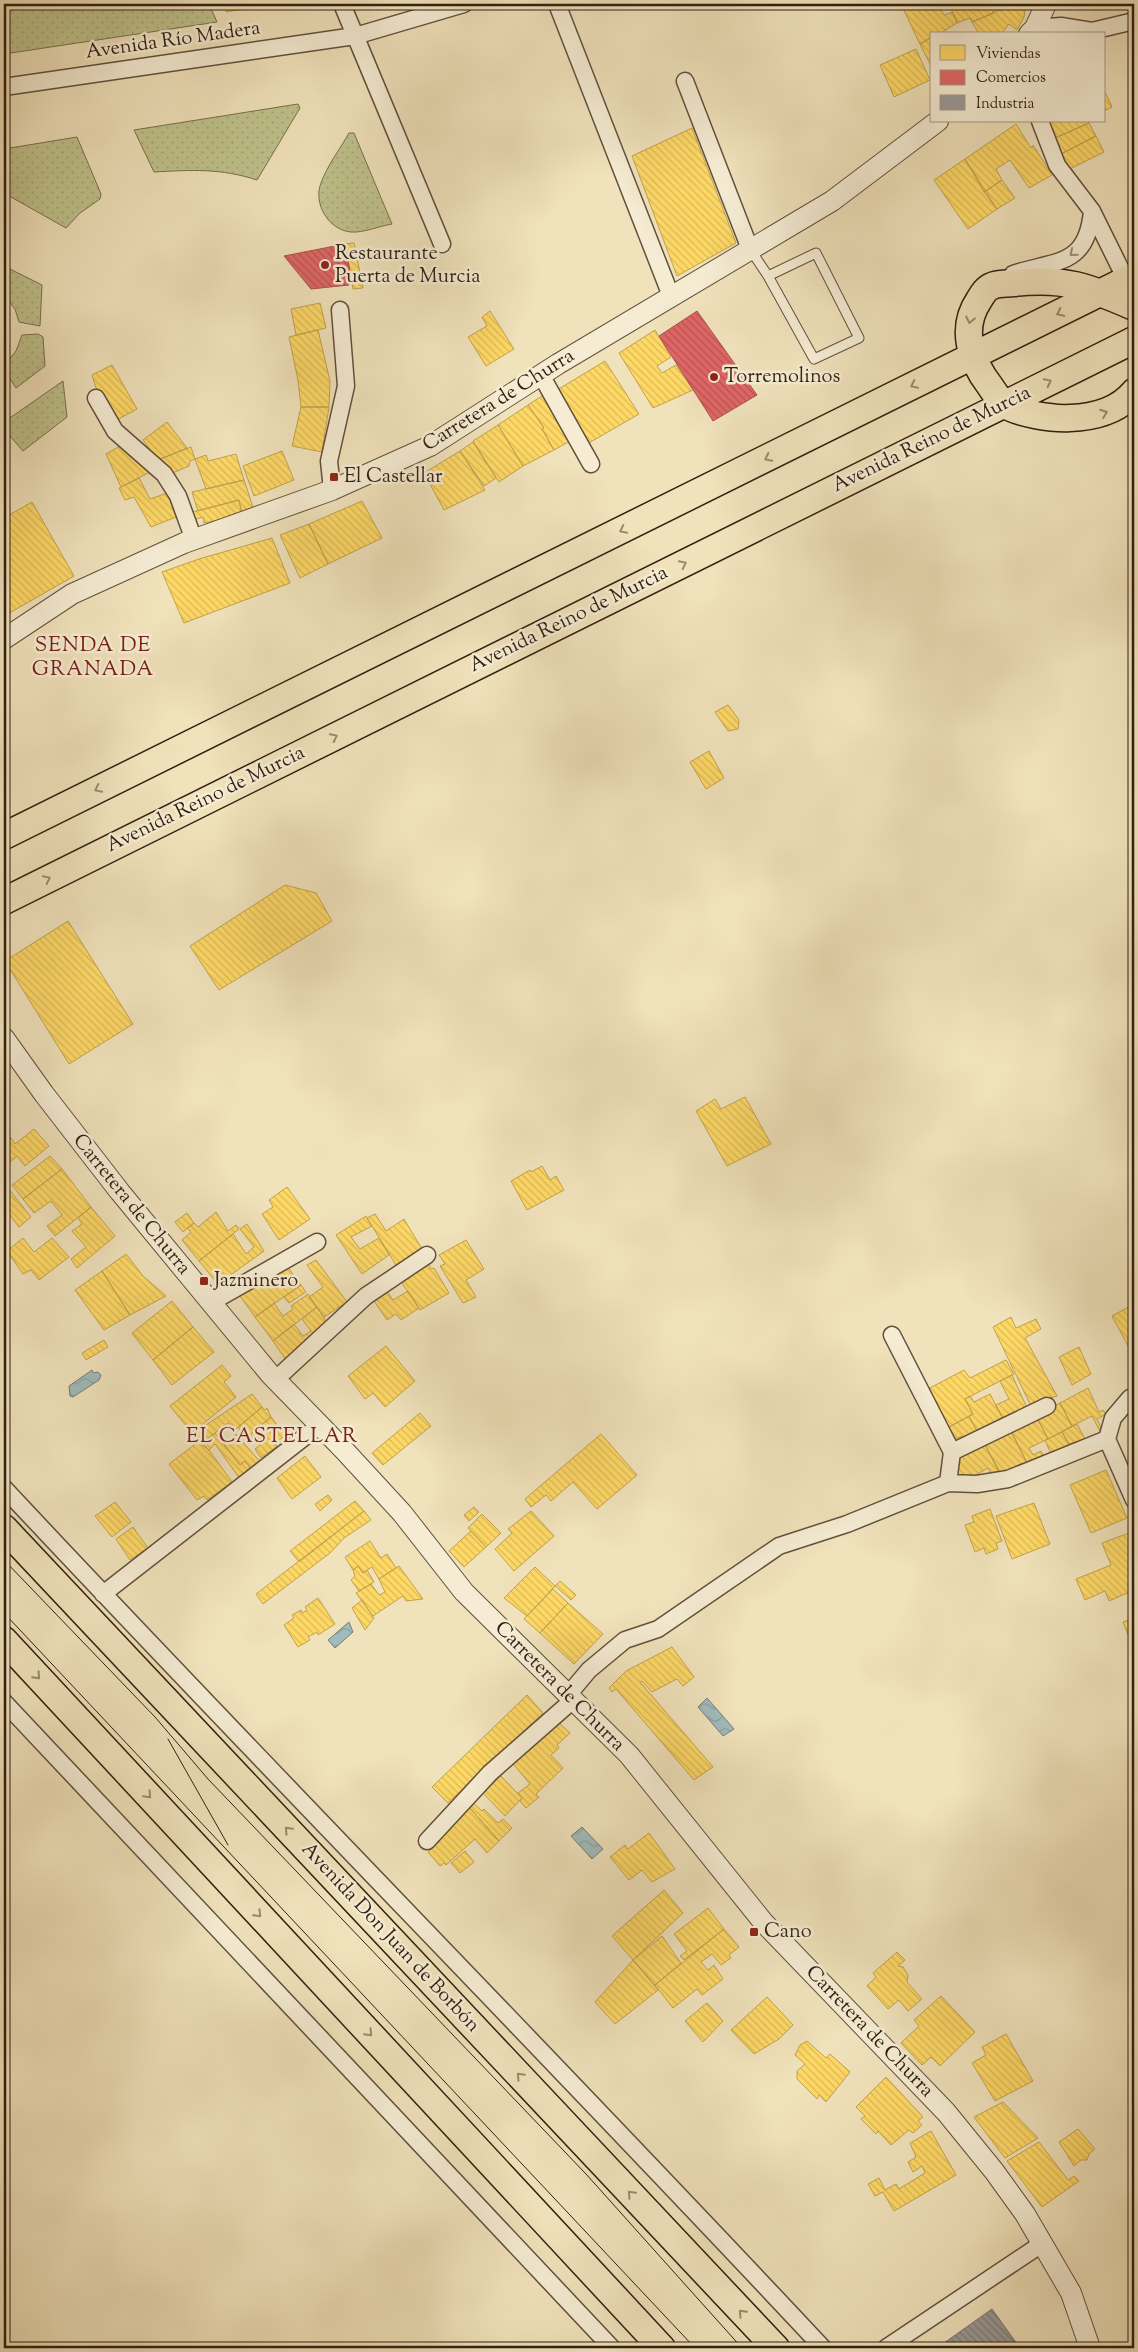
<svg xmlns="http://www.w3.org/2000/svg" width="1138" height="2352" viewBox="0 0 1138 2352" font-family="'Sorts Mill Goudy',serif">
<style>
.green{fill:url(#green-dots);stroke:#78704e}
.water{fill:url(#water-waves);stroke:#747d78}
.homes{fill:url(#homes-back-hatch);stroke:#c1a14c}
.shops{fill:url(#shops-back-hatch);stroke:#ac514c}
.industry{fill:url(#industry-back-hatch);stroke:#7a7470}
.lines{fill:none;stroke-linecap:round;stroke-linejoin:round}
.service-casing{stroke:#61503c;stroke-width:11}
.minor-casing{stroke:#61503c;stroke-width:19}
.tertiary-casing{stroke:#61503c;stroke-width:22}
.primary-casing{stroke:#311f11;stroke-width:29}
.service{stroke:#f5ecd3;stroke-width:9}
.minor{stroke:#f5ecd3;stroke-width:16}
.tertiary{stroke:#f5ecd3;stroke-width:20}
.primary{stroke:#f0e2bb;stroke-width:26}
.tram{stroke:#311f11;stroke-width:1}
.oneway{stroke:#9d907c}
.oneway2{stroke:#9a8a6e}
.poi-dot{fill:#8f2418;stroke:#f5ecd3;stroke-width:2}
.labels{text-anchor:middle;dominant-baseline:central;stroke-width:5;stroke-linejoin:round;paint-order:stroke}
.street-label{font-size:20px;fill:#311f11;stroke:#f5ecd3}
.poi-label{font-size:20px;fill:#311f11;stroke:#f5ecd3;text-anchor:start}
.neighbourhood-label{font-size:21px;letter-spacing:1px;fill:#7a1f14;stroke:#f5ecd3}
</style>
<defs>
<pattern id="green-dots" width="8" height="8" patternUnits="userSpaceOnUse" patternTransform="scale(1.25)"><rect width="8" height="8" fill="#bfc28c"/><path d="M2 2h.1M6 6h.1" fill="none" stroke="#a5a678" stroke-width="1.8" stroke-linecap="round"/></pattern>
<pattern id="water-waves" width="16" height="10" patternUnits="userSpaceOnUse" patternTransform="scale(1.25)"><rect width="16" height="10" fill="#a0bbbc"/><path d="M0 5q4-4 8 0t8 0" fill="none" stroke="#8aa0a1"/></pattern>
<pattern id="homes-back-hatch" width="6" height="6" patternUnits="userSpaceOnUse" patternTransform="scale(1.25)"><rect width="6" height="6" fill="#ffd966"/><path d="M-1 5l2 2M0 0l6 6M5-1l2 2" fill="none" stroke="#dbba57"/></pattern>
<pattern id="shops-back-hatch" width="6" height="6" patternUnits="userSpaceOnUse" patternTransform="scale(1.25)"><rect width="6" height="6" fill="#e06666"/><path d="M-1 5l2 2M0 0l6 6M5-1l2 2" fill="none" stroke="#b65353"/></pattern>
<pattern id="industry-back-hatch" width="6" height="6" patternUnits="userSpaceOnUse" patternTransform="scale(1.25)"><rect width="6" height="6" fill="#999"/><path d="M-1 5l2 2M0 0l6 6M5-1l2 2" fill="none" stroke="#7d7c7b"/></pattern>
</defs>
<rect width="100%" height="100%" fill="#f0e2bb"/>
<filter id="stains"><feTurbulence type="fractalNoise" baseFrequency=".004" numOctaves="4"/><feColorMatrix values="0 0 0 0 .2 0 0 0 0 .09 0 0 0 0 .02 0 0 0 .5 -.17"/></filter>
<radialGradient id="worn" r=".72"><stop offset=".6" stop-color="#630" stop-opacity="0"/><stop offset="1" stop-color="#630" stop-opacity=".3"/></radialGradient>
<path class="green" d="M4,4h205l8,18 -213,32z
M298,104l2,4 -43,72c-37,-12 -65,-10 -103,-8l-20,-42z
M349,133h5l38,91c-12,2 -29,9 -41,8 -23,-2 -38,-29 -30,-49 6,-17 19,-34 28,-50z
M77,137l24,57 -1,5 -20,14 -14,15 -62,-35v-44z
M4,266l38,19 -2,41 -21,-4 -4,-13 -11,-14z
M38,334l5,3 2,29 -29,22 -12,-18v-4l12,-15 6,-16z
M63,381l4,36 -44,34 -19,-22v-7z"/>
<path class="water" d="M92,1370l1,3 5,-1 3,3 -2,5 -26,17 -3,-1 -1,-10z
M349,1622l4,10 -18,16 -7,-8z
M707,1698l27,31 -11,7 -25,-29z
M582,1827l21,22 -11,10 -21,-23z"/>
<path class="homes" d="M223,4h53l-50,8z
M901,4h37l6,11 9,-3 4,11 -18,11h-7v3l-12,7z
M949,4h29l1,6 11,-5 4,8 -22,9 -2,-4 -13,5z
M1026,4l-2,13 -7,13 -8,-6 -8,10h-22l-7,-12 41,-18z
M1081,4h32l2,5 -22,1 -11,-2z
M932,37v31l-12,-24z
M916,49l14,31 -36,17 -14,-32z
M1104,90l8,17 -8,4z
M1048,121h41v2l-34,15z
M1089,123l7,13 -35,18 -6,-16z
M1016,124l15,24 2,-3 19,30 -23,13 -19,-28 -14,9 6,11 -18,12 -19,-33z
M692,128l44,115 -59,33 -45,-120z
M1096,136l8,16 -34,17 -9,-15z
M965,159l32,50 -29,20 -34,-49z
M1002,180l13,18 -18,11 -13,-17z
M354,243l9,45 -10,1 -8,-45z
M320,303l6,25 -30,7 -5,-26z
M490,311l24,38 -28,17 -18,-29 19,-11 -5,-9z
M318,330l12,51 -1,26h-28l-3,-27 -9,-43z
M655,330l16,27 -14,9 5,7 14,-8 17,25 -40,18 -34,-55z
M605,361l34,53 -52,30 -30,-54z
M112,365l25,44 -22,12 -19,-33 -4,-13z
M545,394l25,47 -16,9 -12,-21 2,-1 -16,-23z
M528,405l16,23 -2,1 12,21 -31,16 -25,-41z
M301,407h28l-7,45 -30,-6z
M167,422l20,26 -29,12 -15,-20z
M498,425l25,41 -24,16 -26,-41z
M473,442l23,36 -12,8 -24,-35z
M120,446l30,26 -29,15 -15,-33z
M191,447l4,12 -5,2 -1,5 -21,9 -10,-15z
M282,451l12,29 -40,16 -11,-30z
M460,451l25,39 -41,20 -20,-37z
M236,454l8,26 -38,9 -11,-30 11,-4 2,6z
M139,478l11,21 17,-6 9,24 -25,10 -17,-30 -9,3 -6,-12z
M244,480l10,30 -12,5 -3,-15 -41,11 -6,-19z
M239,500l3,15 -38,8 -1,-6 -10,3 -1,-8z
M362,501l20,37 -54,26 -19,-40z
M32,502l42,74 -70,40v-98z
M309,524l19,40 -28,14 -20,-43z
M272,538l18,45 -106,40 -22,-51 37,-13z
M728,705l11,15 -1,9 -10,2 -13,-19z
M709,751l15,27 -18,11 -16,-27z
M285,885l31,8 16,28 -113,69 -29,-44z
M68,921l65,103 -64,40 -64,-103z
M745,1097l26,47 -44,22 -31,-55 19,-12 6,10z
M34,1129l15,17 -24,20 -8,-10 -13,11v-14l3,-4 -3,-5 7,-6 4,6z
M50,1156l12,13 -39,30 -11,-14z
M542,1166l8,14 6,-4 8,14 -37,20 -16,-29 19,-11 1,2z
M62,1169l29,38 -36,29 -8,-10 15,-11 -11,-14 -17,12 -11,-14z
M4,1183l27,34 -12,10 -15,-19z
M287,1187l23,32 -31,21 -17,-26 11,-7 -4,-7z
M91,1207l24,29 -38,32 -6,-9 15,-12 -14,-16 10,-7 -4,-6z
M216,1212l12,19 8,-6 3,4 -40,32 -17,-21 9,-8 -4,-4 7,-5 4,4z
M187,1213l7,10 -11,9 -8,-10z
M375,1214l11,17 18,-12 18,30 -26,16 -29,-47z
M366,1216l6,10 -21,11 9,12 19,-11 10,17 -27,19 -26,-39z
M247,1224l17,27 -46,33 -19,-23 34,-27 13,20 8,-7 -14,-18z
M23,1238l11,14 18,-14 17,19 -30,23 -8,-10 -8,4 -16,-23z
M466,1240l18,29 -18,11 10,17 -13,6 -23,-37 5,-2 -6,-9z
M126,1254l17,22 23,20 -36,19 -28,-44z
M316,1260l31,42 -23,15 -15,-20 14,-10 -16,-22z
M428,1263l3,6 3,-1 15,25 -29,17 -20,-30z
M287,1266l14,19 -46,32 -15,-21z
M102,1271l28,44 -26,15 -29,-40z
M301,1285l5,7 -17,11 -5,-6z
M386,1290l7,10 15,-9 11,17 -18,12 -5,-6 -9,6 -15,-22z
M308,1294l9,13 -44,34 -18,-24 19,-14 9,13 10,-7 -2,-3z
M172,1301l21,26 -40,33 -21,-27z
M1134,1304v53l-22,-41z
M317,1307l9,14 -7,7 2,4 -35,28 -13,-19 21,-17 9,12 8,-5 -9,-12z
M1011,1317l5,11 20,-9 5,10 -16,9 32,58 -27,8 -37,-77z
M193,1327l21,25 -42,33 -19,-25z
M104,1340l4,7 -22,13 -4,-7z
M386,1346l29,35 -30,26 -12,-14 -8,6 -17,-23z
M1079,1347l12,27 -19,11 -13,-28z
M1006,1360l8,14 -49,25 8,15 -24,13 -21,-38 36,-19 6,8z
M222,1365l9,11 -7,6 12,15 -44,36 -22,-27z
M1012,1375l16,35 -24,11 -8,-16 13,-6 -9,-18z
M1088,1388l11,24 4,-2 3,4 -9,5 5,11 -2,1 -8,-15 -20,10 -12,-23z
M252,1394l10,13 -28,24 -6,-8 -26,20 -8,-10z
M990,1394l14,27 -25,14 -10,-19 4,-2 -8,-15 5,-3 4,6z
M1060,1403l12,23 -24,13 -12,-23z
M262,1407l3,3 2,-2 4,9 -25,21 -3,-6 3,-3 -2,-2 -3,4 -3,-4z
M420,1413l11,13 -48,39 -11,-12z
M969,1416l10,19 -14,7 -3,-6 -7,3 -6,-12z
M1036,1416l12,23 -19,9 4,7 8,-4 3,5 -17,7 -17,-34z
M271,1417l14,18 -10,9 2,2 -16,12 -6,-9 5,-4 -4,-6 -6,5 -4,-6z
M1077,1424l8,15 -16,5 -7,-12z
M1010,1429l17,34 -27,11 -16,-31z
M1062,1432l7,12 -18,10 -6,-14z
M215,1433l25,32 5,-4 7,9 -12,9 -25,-35 -6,6 -7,-7z
M236,1434l26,30 -10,6 -7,-9 -5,4 -16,-21z
M601,1434l36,41 -40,34 -24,-27 -22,19 -5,-6 -15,12 -6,-8z
M198,1442l11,8 23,32 -25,18 -3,-4 -7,4 -28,-36z
M984,1443l16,29 -9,2 -3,-6 -16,9 -19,2 3,-21z
M305,1456l16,21 -29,22 -15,-21z
M1106,1470l21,48 -36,15 -21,-48z
M328,1495l4,5 -12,11 -5,-7z
M355,1501l9,10 -65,51 -9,-11z
M115,1502l16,20 -19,15 -17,-21z
M1034,1503l16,41 -38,15 -16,-43z
M474,1507l5,5 -10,9 -5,-6z
M990,1509l12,32 -6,2 2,6 -12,5 -2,-6 -9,4 -10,-27 9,-3 -2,-6z
M364,1511l7,9 -27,18 -14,15 -67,51 -7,-10z
M531,1511l23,25 -40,35 -19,-22 17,-16 -4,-4z
M482,1514l19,19 -15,14 -18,-19z
M133,1527l15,21 -18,12 -14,-21z
M471,1531l15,16 -22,20 -15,-16z
M1129,1533l5,12v45l-25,11 -4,-10 -20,9 -9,-21 35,-14 -9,-22z
M370,1541l11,17 6,-4 9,14 -17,11 -7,-12 -9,6 -5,-7 -5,4 -8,-13z
M358,1566l5,7 4,-3 7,12 -15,9 -8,-11 4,-4 -2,-6z
M399,1566l24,33 -17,2 -3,-5 -30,20 -17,-23 15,-9 8,11 6,-3 -6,-13z
M535,1567l20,19 -28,30 -23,-18z
M560,1581l16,14 -5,5 -16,-14z
M553,1589l15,14 -28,30 -16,-14z
M318,1598l17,26 -17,11 -1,-3 -9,5 2,3 -12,7 -14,-22 10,-7 -2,-3 9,-5 1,3 5,-3 -2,-3z
M362,1600l12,18 -9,12 -13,-22z
M568,1603l35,31 -29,30 -34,-31z
M1134,1618v31l-11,-27z
M672,1647l22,30 -11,9 -6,-7 -25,13 -10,-11 -2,1 73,85 -19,13 -78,-91 -4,3 -3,-4 17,-17z
M1134,1653v20l-6,-17z
M527,1695l16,18 -95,90 -16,-16z
M558,1722l12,11 -13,12 2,3 -8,7 12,13 -27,26 3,3 -13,11 -6,-7 2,-3 -4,-5 12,-9 -20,-24z
M501,1776l21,22 -17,18 -22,-23z
M472,1802l10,9 2,-2 14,14 5,-4 9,9 -13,13 -31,-35z
M469,1807l30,34 -12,12 -12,-14 -29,26 -2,-2 -4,3 -12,-14 6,-5 -3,-3z
M649,1833l26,36 -23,13 -10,-12 -13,10 -19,-23 15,-12 3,4z
M465,1851l9,11 -14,11 -9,-10z
M664,1890l19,23 -50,47 -21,-24z
M708,1908l16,21 -40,31 -4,-4 7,-5 -13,-17z
M724,1929l15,18 -10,8 2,3 -10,7 -9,-11 -11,8 7,8 6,-5 9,14 -21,16 -5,-6 -24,19 -18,-23z
M662,1936l19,27 -26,22 -22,-25z
M897,1952l8,8 -7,6 5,1 5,8 -1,7 15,17 -14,12 -9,-11 -11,9 -21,-23 9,-9 -3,-4z
M633,1960l25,30 -43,34 -20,-22z
M941,1996l34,36 -35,34 -9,-9 -9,8 -21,-22 18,-17 -5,-6z
M767,1997l26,28 -14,14 -25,15 -23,-24z
M707,2003l16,18 -20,21 -18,-21z
M1006,2034l27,47 -38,20 -23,-38 14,-8 -4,-8z
M807,2041l19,17 4,-4 20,18 -24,30 -7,-7 -2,4 -20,-20v-8l8,-7 -10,-9 5,-10z
M886,2077l37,40 -5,4 4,4 -9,8 -4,-3 -18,15 -13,-14 -2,3 -15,-15 4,-3 -9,-9z
M1003,2102l35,36 -33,20 -31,-41z
M1078,2129l17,20 -6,5 -2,6h-6l-7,6 -15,-24z
M931,2131l25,44 -62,36 -11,-19 -8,4 -7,-12 11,-6 6,12 11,-6 3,5 26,-16 -3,-7 -9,6 -5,-10 8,-5 -6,-14z
M1039,2142l29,38 6,-4 5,5 -37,26 -35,-46z"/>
<path class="shops" d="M345,244l7,38h-4l1,3 -38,4 -27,-33z
M697,311l60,84 -44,26 -54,-85z"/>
<path class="industry" d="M992,2309l28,39h-83z"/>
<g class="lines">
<defs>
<path id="service" d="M750,249l18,27 46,83 45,-21 -43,-85 -48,23"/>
<path id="minor" d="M342,4l100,240
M557,4l114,292
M1035,28l26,-2 31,5 42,-10
M685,81l65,168
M4,87l351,-51 109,-32
M1040,121l17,44 35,46 42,85
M1013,274c42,-14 74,-7 79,-63
M541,375l50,89
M96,398l19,33 49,43 14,22 16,44
M332,490l-3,-29 17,-75 -6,-76
M210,1303l107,-61
M892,1335l60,117 -4,31
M275,1380l91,-84 61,-41
M1130,1398l-17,20 -6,21 27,61
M952,1452l95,-46
M4,1488c270,289 549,571 819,860
M103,1594l217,-169
M568,1695l21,-25 36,-30 33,-11 121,-83 68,-22 101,-41 29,1 31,-5 99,-40
M4,1702l608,646
M427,1841l63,-68 83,-73
M886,2348l157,-105"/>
<path id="tertiary" d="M1029,34l6,-6 11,-24
M4,639l68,-45 112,-51 148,-53 98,-44 128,-82 274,-163 106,-80
M4,1038l40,56 76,98 150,182 74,76 58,63 62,79 165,163 135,168 182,189 48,59 31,43 46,79 19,55"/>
<path id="primary" d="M1134,307c-46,-20 -69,-30 -120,-24 -7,1 -16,0 -22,3 -6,2 -10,9 -13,14 -19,28 -9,60 11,86 4,6 9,14 14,18 13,10 50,15 66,14 25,-1 48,-7 64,-26
M4,836l1130,-560
M4,901l1130,-561
M4,1528l772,820
M4,1640l658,708"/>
</defs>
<use href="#service" class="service-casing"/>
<use href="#minor" class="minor-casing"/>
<use href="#tertiary" class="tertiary-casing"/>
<use href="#primary" class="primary-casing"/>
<use href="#service" class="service"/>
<use href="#minor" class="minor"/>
<use href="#tertiary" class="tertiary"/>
<use href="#primary" class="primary"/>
<path class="tram" d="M4,1560l151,157 53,62 378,395 156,174
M4,1613l691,735
M168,1739l60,106"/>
</g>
<defs><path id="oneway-chevron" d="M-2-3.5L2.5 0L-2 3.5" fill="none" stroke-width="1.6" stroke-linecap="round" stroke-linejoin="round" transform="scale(1.25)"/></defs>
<use class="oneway" href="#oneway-chevron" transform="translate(1073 253) rotate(140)"/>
<g class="oneway2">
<use href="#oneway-chevron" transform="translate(1060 313) rotate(154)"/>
<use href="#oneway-chevron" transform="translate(970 320) rotate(102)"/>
<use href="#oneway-chevron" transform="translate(1048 382) rotate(-26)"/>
<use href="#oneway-chevron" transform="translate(914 385) rotate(154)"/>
<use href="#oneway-chevron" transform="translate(1104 413) rotate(-20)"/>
<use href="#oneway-chevron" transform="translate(768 458) rotate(154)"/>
<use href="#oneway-chevron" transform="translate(623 530) rotate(154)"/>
<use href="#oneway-chevron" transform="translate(683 564) rotate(-26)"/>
<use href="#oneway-chevron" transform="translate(334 737) rotate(-26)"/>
<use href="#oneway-chevron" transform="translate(98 789) rotate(154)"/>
<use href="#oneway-chevron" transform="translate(47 879) rotate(-26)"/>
<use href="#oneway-chevron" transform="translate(37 1676) rotate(47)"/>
<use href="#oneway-chevron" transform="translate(148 1795) rotate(47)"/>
<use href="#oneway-chevron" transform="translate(288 1830) rotate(-133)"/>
<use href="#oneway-chevron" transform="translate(258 1914) rotate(47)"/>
<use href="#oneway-chevron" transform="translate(369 2033) rotate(47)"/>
<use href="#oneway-chevron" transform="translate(520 2076) rotate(-133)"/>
<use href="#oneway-chevron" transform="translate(631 2194) rotate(-133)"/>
<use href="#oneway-chevron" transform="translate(742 2313) rotate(-133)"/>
</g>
<g class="poi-dot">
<circle cx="325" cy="265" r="5"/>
<circle cx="714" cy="377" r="5"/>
<rect x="329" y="472" width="10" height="10" rx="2.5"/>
<rect x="199" y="1276" width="10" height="10" rx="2.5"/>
<rect x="749" y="1927" width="10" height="10" rx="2.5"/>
</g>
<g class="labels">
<g class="street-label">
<text transform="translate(173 41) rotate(-8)">Avenida Río Madera</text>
<text transform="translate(499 401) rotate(-32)">Carretera de Churra</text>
<text transform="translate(932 440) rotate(-26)">Avenida Reino de Murcia</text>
<text transform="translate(569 620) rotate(-26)">Avenida Reino de Murcia</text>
<text transform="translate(206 800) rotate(-26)">Avenida Reino de Murcia</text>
<text transform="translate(131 1205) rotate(51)">Carretera de Churra</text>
<text transform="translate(559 1687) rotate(45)">Carretera de Churra</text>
<text transform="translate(390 1938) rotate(47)">Avenida Don Juan de Borbón</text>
<text transform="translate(869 2032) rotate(46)">Carretera de Churra</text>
</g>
<g class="poi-label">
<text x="335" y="254">Restaurante<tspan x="335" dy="23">Puerta de Murcia</tspan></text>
<text x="724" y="377">Torremolinos</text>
<text x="344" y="477">El Castellar</text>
<text x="214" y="1281">Jazminero</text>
<text x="764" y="1932">Cano</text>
</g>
<g class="neighbourhood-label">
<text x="93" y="646">SENDA DE<tspan x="93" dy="24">GRANADA</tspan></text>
<text x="272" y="1437">EL CASTELLAR</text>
</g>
</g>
<rect width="1138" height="2352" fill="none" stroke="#f0e2bb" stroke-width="20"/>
<rect x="5" y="5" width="1128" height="2342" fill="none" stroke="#311f11" stroke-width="2.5"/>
<rect x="10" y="10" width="1118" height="2332" fill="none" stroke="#311f11"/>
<rect x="930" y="32" width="175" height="90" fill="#f5ecd3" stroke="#a79a85"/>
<rect x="940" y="45" width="25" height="15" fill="#ffd966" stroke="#a79a85"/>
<text x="976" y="58" font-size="15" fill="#311f11">Viviendas</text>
<rect x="940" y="70" width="25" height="15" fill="#e06666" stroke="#a79a85"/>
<text x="976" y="82" font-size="15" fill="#311f11">Comercios</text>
<rect x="940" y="95" width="25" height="15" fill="#999999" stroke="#a79a85"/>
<text x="976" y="108" font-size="15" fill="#311f11">Industria</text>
<rect width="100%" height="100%" filter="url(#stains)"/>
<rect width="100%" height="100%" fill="url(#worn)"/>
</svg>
